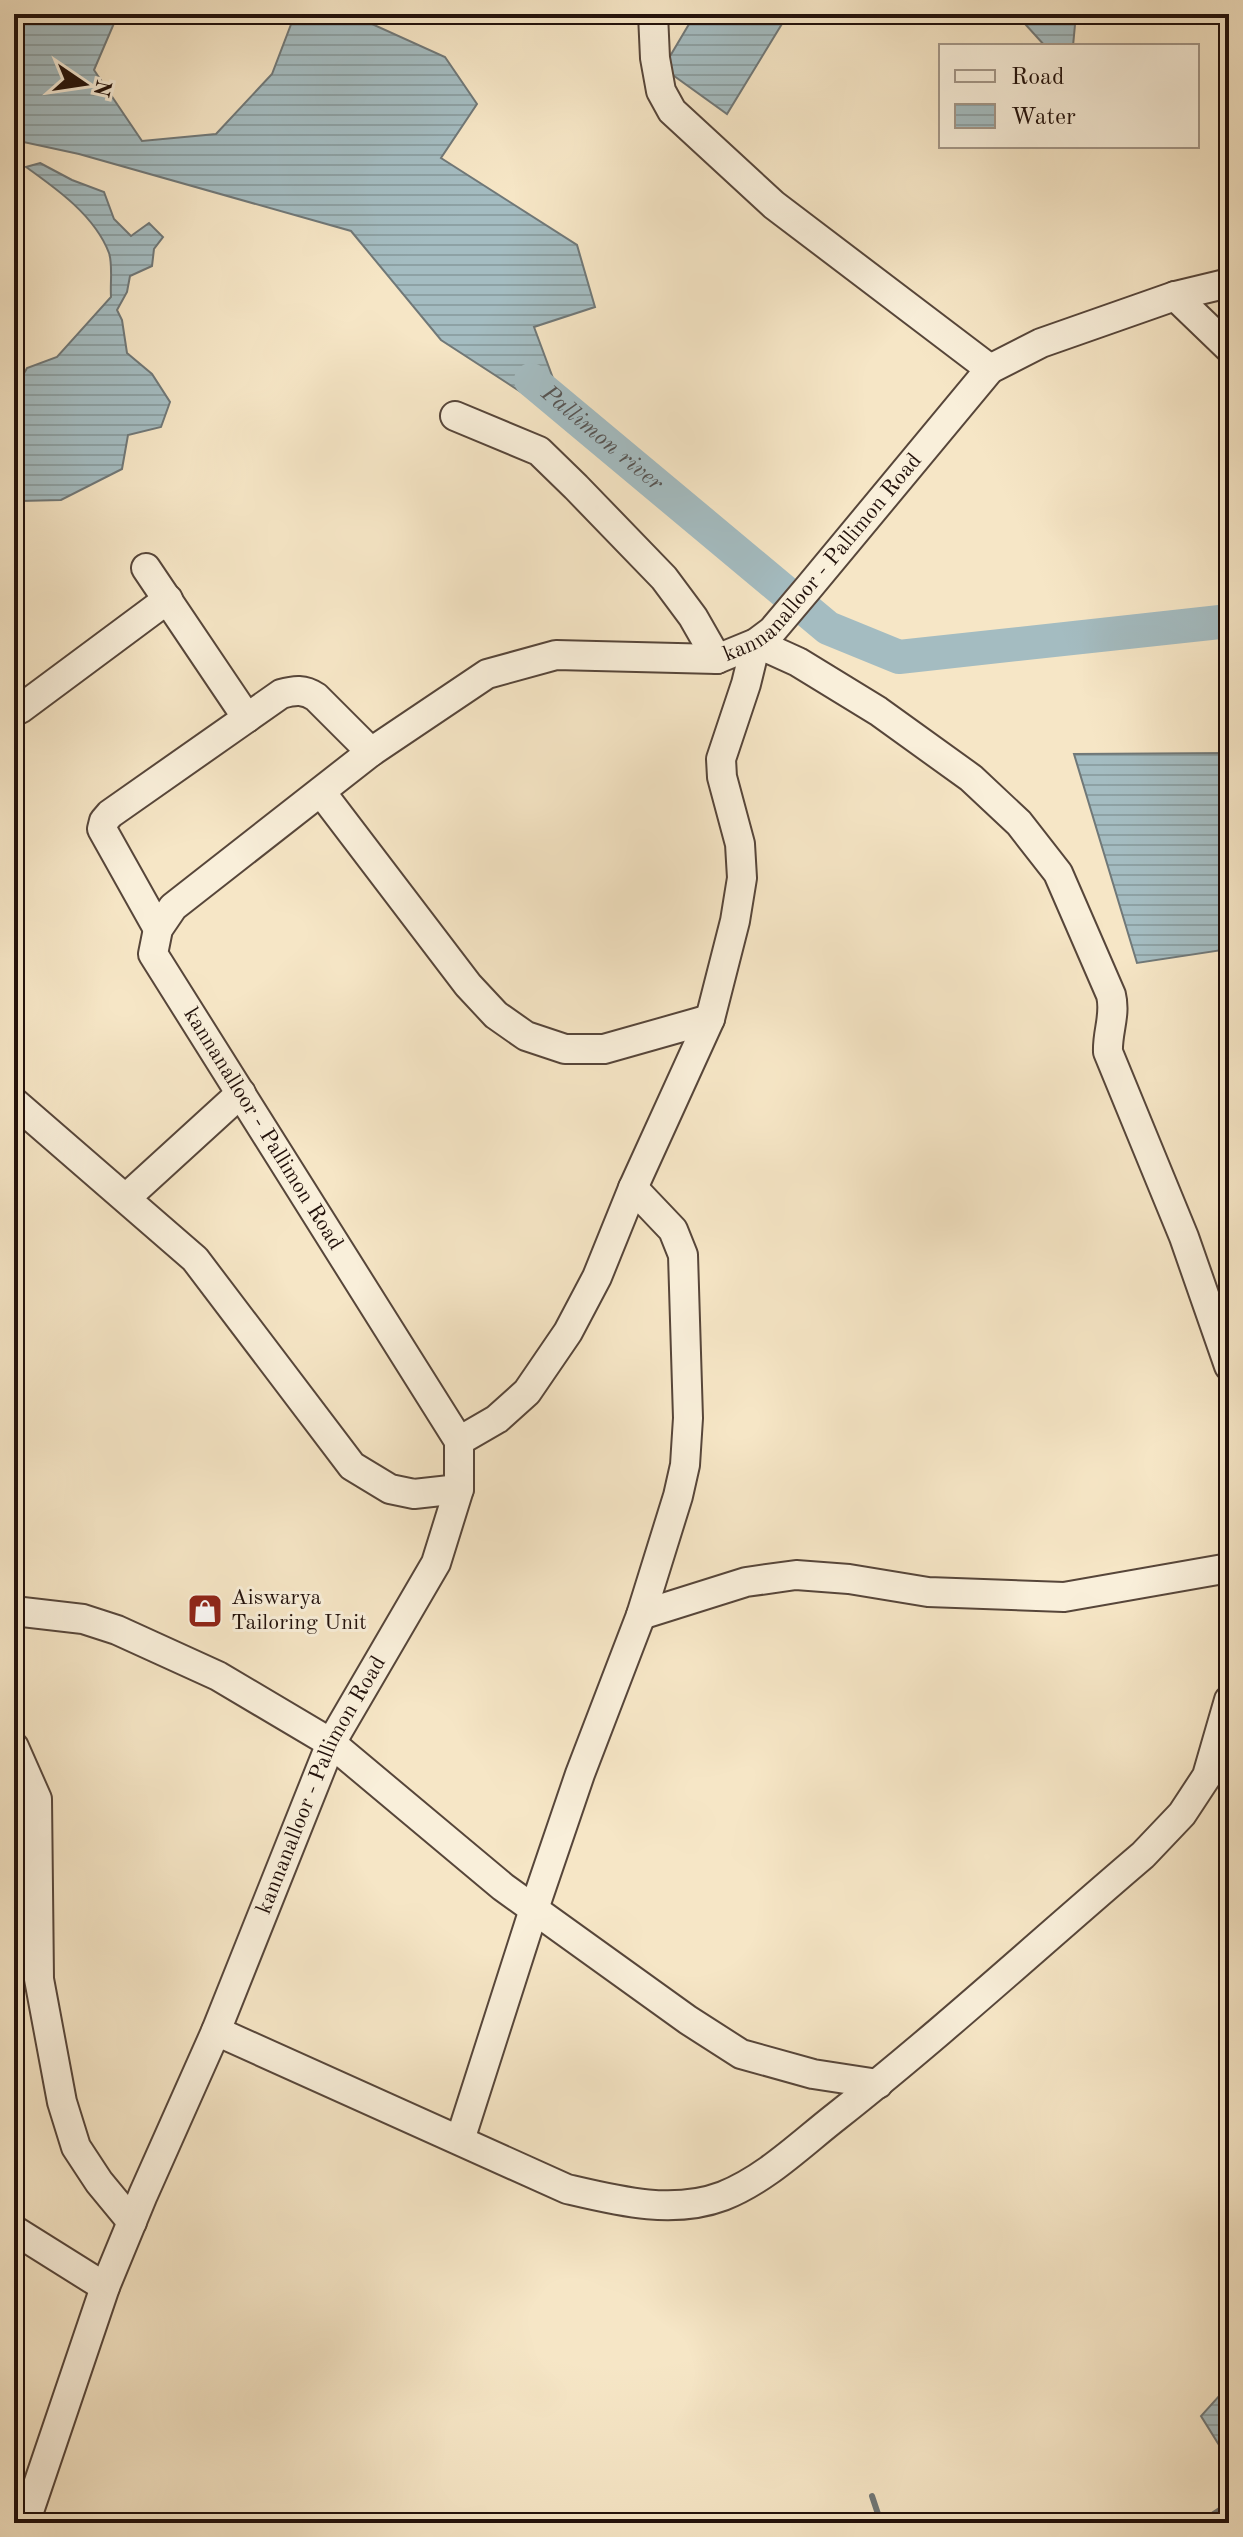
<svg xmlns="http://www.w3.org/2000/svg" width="1243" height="2537" viewBox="0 0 1243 2537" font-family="'Old Standard TT',serif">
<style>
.water{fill:url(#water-rules);stroke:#707878;stroke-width:2}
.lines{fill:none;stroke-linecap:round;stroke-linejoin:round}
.stream{stroke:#707878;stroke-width:6}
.river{stroke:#a4bcc1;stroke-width:34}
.minor-casing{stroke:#57463a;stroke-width:32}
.minor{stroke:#f9efda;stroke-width:28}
.labels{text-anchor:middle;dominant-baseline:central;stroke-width:6;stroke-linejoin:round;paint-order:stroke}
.street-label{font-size:22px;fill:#22110b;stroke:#f9efda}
.poi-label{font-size:22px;fill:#22110b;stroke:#f9efda;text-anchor:start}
.water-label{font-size:24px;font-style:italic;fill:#565554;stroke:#f9efda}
</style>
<defs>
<pattern id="water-rules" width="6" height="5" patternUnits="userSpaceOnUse" patternTransform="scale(2)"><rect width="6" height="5" fill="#a4bcc1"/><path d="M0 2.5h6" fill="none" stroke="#8da1a4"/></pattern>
</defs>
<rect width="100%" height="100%" fill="#f6e6c6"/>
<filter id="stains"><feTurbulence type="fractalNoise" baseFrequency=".0025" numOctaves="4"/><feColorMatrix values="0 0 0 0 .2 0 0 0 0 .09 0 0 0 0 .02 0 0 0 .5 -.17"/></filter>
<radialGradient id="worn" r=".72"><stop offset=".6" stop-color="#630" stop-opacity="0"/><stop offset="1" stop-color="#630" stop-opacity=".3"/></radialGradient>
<path class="water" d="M14,14h104l-24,56 48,71 74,-7 56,-60 23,-60h55l95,43 32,47 -36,54 136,87 18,62 -61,20 36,97 -129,-84 -90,-109 -272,-77 -65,-14z
M695,14h93l-61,100 -64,-46z
M1016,14h60l-3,32h-28z
M40,163l32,17 32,12 10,27 17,17 18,-13 14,14 -9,12 -2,17 -22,10 -3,16 -10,18 5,10 5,33 25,21 18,28 -9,25 -33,8 -6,34 -61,31 -41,1 -6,11v-74l9,-31 -8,-18 12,-21 30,-11 54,-60c-1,-13 2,-32 -2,-44 -14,-37 -52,-64 -83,-86z
M1229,753v196l-92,14 -63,-209z
M1229,2385v76l-28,-45z"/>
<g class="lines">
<path class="stream" d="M872,2496l9,27
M1200,2523l29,-19"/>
<path class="river" id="s1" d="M531,380l297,248 71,29 330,-36"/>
<defs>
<g id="minor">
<path d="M653,14l2,44 6,33 11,20 102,94 216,164"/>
<path d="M1175,296l54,52"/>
<path d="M455,416l84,35 37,36 88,91 29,39 24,42"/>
<path d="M146,568l101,150"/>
<path d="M20,709l148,-110"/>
<path d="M321,792l147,193 28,30 30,21 39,13h39l106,-30"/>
<path d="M158,929l-56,-100 2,-8 6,-7 171,-120c14,-4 23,-5 35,3l55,55"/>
<path d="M14,1102l181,157 157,207 38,23 24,5 45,-5"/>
<path d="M126,1198l115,-105"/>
<path d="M459,1441l38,-22 30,-27 41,-60 29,-55 36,-89 77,-169 25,-98 7,-43 -2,-34 -18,-67 -1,-18 25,-75 10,-41 42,19 80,49 93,67 48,45 39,50 53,122c5,20 -4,37 -3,57l76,185 45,129"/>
<path d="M14,1611l69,8 34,11 101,46 113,67 172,144 185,133 53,34 72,20 65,10"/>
<path d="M641,1615l105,-33 50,-7 53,4 79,13 136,5 165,-29"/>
<path d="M14,1747l23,52 2,180 23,123 14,45 23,35 33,40"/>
<path d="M216,2031l351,158c51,12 106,26 156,7 43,-17 78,-52 114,-80 105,-83 204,-174 306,-261l39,-41 25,-38 22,-76"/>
<path d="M460,2140l74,-231 46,-135 61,-159 37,-119 7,-31 3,-47 -5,-163 -10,-25 -40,-42"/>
<path d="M14,2230l91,57"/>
<path id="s2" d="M25,2523l80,-236 38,-92 73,-164 115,-288 105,-180 23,-74v-48l-306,-487 5,-25 15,-22 198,-155 116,-78 69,-19 161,4 39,-16 16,-12 38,-45 180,-217 51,-26 134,-47 54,-13"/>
</g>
</defs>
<use href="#minor" class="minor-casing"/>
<use href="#minor" class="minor"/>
</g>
<defs>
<symbol id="shop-square" viewBox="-11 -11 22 22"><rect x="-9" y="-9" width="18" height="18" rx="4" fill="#8f2418" stroke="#f9efda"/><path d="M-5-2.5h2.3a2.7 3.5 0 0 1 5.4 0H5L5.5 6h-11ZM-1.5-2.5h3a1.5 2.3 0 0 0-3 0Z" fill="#fff"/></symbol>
</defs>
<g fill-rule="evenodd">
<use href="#shop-square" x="185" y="1591" width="40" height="40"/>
</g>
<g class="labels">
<g class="street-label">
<text stroke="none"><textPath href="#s2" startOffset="2572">kannanalloor - Pallimon Road</textPath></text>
<text transform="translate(263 1129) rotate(58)">kannanalloor - Pallimon Road</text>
<text stroke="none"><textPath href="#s2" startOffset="796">kannanalloor - Pallimon Road</textPath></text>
</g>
<g class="poi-label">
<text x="231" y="1598">Aiswarya<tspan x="231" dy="25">Tailoring Unit</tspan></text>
</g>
<g class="water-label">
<text stroke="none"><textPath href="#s1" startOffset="92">Pallimon river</textPath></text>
</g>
</g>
<rect width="1243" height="2537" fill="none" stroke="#f6e6c6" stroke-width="48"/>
<rect x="16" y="16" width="1211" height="2505" fill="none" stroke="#22110b" stroke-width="4"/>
<rect x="24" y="24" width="1195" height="2489" fill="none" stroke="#22110b" stroke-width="2"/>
<rect x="939" y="44" width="260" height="104" fill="#f9efda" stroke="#a39687" stroke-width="2"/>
<rect x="955" y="70" width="40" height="12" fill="#f9efda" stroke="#a39687" stroke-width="2"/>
<text x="1011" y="84" font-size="24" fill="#22110b">Road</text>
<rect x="955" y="104" width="40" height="24" fill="url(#water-rules)" stroke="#a39687" stroke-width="2"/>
<text x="1011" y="124" font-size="24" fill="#22110b">Water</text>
<g transform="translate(84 84) rotate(103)" stroke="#f9efda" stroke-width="6" paint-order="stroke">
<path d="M0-6L14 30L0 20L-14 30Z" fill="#22110b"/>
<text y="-12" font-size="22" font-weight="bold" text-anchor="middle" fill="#22110b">N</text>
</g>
<rect width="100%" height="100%" filter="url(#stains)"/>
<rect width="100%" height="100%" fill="url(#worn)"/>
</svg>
